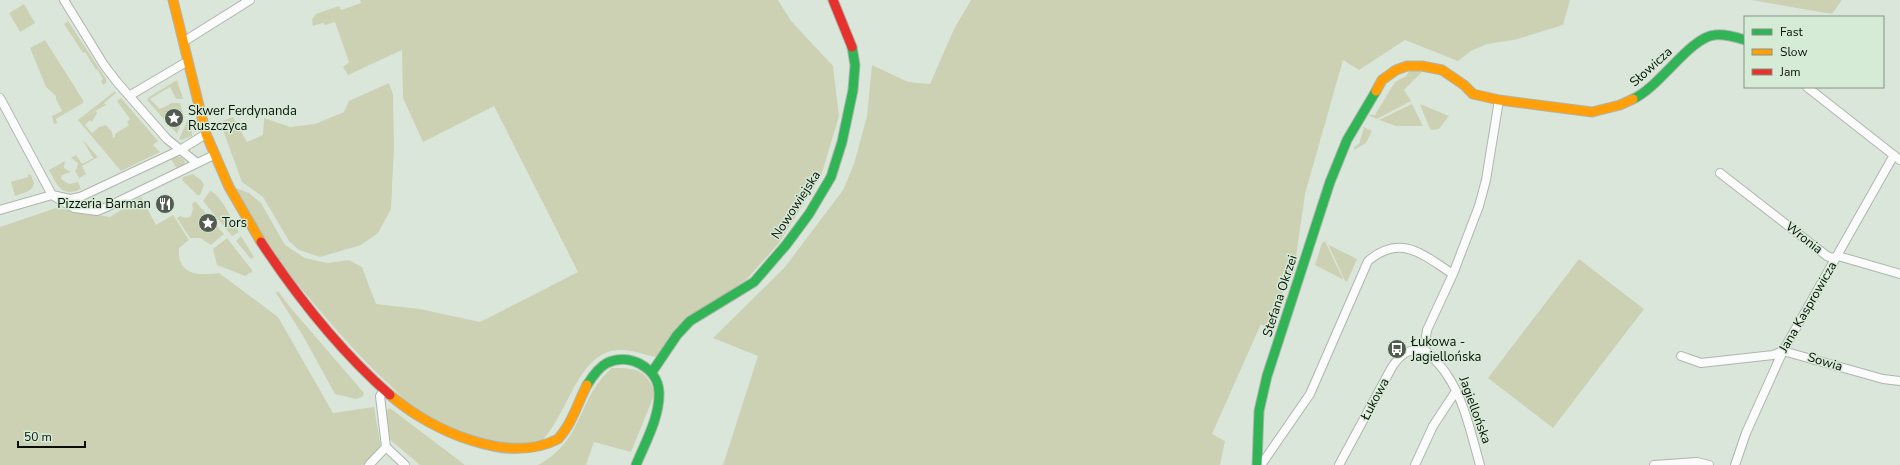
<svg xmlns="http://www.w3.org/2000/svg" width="1900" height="465" viewBox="0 0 1900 465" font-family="'Nunito Sans',sans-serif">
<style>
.green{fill:#cdd1b4}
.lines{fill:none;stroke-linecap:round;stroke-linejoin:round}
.street-casing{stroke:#adb6ad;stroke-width:10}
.fast-casing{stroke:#adb6ad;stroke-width:11}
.slow-casing{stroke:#adb6ad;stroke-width:11}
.jam-casing{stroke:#adb6ad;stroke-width:11}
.street{stroke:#fafbfa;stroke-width:8}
.fast{stroke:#30b455;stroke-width:9}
.slow{stroke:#ff9f0a;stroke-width:9}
.jam{stroke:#e5322d;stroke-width:9}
.labels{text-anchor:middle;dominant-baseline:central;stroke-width:3;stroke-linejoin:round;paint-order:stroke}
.street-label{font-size:13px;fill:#080e08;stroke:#d6ebd6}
.poi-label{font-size:13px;fill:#080e08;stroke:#d6ebd6;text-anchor:start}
</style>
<rect width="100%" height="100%" fill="#dbe6db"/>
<path class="green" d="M360,0h418l13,21 42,45 6,50 -18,60 -42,67 -33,37 -66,44c-11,9 -14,22 -23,33 -14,-2 -25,-8 -39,-7 -43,3 -50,71 -81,95 -26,20 -59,3 -84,-11 -9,-4 -18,-8 -27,-14 -11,-7 -21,-19 -30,-29 -33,-30 -62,-63 -90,-97 -12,-14 -24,-28 -35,-42 -14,-21 -26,-44 -38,-65l16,6 12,10 24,42 20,13 22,5 22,-3 13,7 14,37 44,5 60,13 98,-50 -84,-166 -71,36 -20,-44 -1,-48 -54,25 -5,-8 6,-5 -14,-40 -10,3 -2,-2 -10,3 -1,-7 4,-5 23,-8 2,4 20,-7z
M971,0h599l-7,25 -49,15 -27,4 -16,7 -13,10 -53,-21 -46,30 -16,-10 -38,134 -11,77 -29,56 -4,-3 -49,110 13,7 -5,24h-497l35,-109 -45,-18 72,-71 58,-77 11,-26 13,-48 5,-51 36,17 22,2 24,-55z
M1751,0h91l-10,14z
M24,4l11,19 -15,9 -11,-19z
M68,21l38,58v4l-3,2 -2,-4 2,-2 -6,-10 -1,1 -11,-18 -2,1 -19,-29z
M45,40l38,60v3l-27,16 1,4 -3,1 -2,-8 10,-5 -6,-12v-3l-10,-9 -16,-39z
M1410,70l11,1v2l-17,17 7,11 -34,18 -9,-4h7l20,-33 11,-6z
M177,80l6,19h-7l-6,-12 -20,12 10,10 12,-6h8l4,14 -7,17 -30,-34 2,-3z
M389,83l4,11 1,53 -3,62 -13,24 -17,12 -41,12 -21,-7 -10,-9 -26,-44 -21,-15 -22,-60 13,-5 14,25 16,-7 1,-17 26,9 25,-3 29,-12 5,-11z
M115,91l1,2 -12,10 2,2 -24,13 14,-7 1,2 -5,9 -2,-2 -5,5 7,8 7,-6 7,-2 6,7 1,6 2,-1v-3l14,-9 -2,-3 3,-3 -13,-18 4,-3 37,43 -5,4 7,7 -39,19 -43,-51z
M1412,104l11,22h-27l-17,-6z
M1420,104l29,12 -10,13 -7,1 -3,-3z
M188,119l4,13v4l-11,4 -2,-1z
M1359,125l13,6 -6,12 -12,7v-3l5,-3 5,-16z
M82,139l16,18 -16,9 4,8 -7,4 -4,-7 2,-3 1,-5 -7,-5 5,-3 6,9 11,-6z
M176,156l5,1 4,4 -1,4 -7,4 -6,-10z
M65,161l-1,7 7,4 -9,3 -1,4 8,5 9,-2 3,7c-19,9 -24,-4 -32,-19z
M28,174l3,1 3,8 -1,4 -4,4 -14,5 -4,-14 17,-5z
M193,174l8,6 3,5 -4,10h-3l-15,-15 1,-3z
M210,191c11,3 23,31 29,41l-7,4 -29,-35z
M141,197l15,28 17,-10 16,25 -10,8c-2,27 19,28 40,25l59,44 55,96 41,-6 8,47 -10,11h-372v-238l56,-19 54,9z
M195,201l29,33 -13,11 -11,-7h-10l-13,-20 3,-2 6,2 5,-2 2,-7 -1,-5z
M1324,235l5,10 28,14 -10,23 -2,-1z
M241,236l13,21 -3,2 -15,-18z
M227,238l25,32v2l-7,4 -28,-11 -4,-16z
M1325,241l18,38h-1l-27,-14 7,-22z
M1579,259l65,50 -91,119 -65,-50z
M278,291l12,16 74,86 -2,4 -6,2 -21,-5 -33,-60 -26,-41z
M612,368c24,0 34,1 43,25l-24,59 -37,-10 -8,23h-48c46,-24 39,-67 74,-97z
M390,408l75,57h-45l-32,-27 -2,-27z"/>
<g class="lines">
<defs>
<path id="street" d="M64,0l40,65 13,17 50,57 30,24
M183,42l67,-42
M1807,87l93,73
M129,96l59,-35
M0,98l52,97 22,13 23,3 10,-4 107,-52
M1720,173l107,83 5,2 6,-2 62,18
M0,210l52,-15 18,4 10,-2 100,-47 26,-16
M1424,349l3,-19 26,-56 26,-68 7,-26 13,-80
M1424,349c8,8 17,16 23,26 17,24 25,62 33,90
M1681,356l20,7 72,-8 10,-4 100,28 17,2
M384,391l-4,5 6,51 19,18
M369,465l17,-18
M1261,465l49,-71 58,-133c33,-28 55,-6 85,13
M1339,465l53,-98c11,-16 14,-16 32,-18
M1415,465l18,-39 23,-35
M1654,465l43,-3 12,3
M1735,465l11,-32 37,-82 111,-196"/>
<path id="fast" d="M1633,99c27,-12 57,-62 82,-64 10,-1 20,2 30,5
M652,372l25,-37 13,-14 64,-39 32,-37 23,-31 22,-37 11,-35 11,-52 2,-25 -3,-18
M587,385c5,-8 12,-18 20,-22 22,-11 51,5 52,29 1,25 -14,51 -23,73
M1257,465l2,-54 8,-35 63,-194 17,-42 29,-49"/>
<path id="slow" d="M173,0l33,134 23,53 32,55
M1376,91l6,-11 14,-10 11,-4h15l20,4 22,15 9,9 26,6 93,12 28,-7 13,-6
M390,395c41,36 119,70 168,44 14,-15 20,-37 29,-54"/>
<path id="jam" d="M833,0l19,47
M261,242c37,56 79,109 129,153"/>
</defs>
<use href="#street" class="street-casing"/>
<use href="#fast" class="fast-casing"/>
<use href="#slow" class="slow-casing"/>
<use href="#jam" class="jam-casing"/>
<use href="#street" class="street"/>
<use href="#fast" class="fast"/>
<use href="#slow" class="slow"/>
<use href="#jam" class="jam"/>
</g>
<defs>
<symbol id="sight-disc" viewBox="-11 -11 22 22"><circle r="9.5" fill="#525a52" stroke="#d6ebd6"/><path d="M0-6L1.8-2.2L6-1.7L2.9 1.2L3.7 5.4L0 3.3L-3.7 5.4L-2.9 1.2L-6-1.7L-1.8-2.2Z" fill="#fff"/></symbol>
<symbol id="restaurant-disc" viewBox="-11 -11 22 22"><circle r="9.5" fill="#525a52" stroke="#d6ebd6"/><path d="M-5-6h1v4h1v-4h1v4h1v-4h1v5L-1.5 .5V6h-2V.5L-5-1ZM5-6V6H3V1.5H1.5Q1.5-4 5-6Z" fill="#fff"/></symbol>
<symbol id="bus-disc" viewBox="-11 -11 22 22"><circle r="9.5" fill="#525a52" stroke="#d6ebd6"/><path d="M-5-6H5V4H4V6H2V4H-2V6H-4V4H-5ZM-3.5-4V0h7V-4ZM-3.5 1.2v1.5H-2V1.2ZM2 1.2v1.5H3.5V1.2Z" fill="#fff"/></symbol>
</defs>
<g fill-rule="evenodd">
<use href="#sight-disc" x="163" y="107" width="22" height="22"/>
<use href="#restaurant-disc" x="154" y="193" width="22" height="22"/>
<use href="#sight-disc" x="197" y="212" width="22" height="22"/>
<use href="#bus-disc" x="1386" y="338" width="22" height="22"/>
</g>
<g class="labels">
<g class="street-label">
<text transform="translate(1651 67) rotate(-42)">Słowicza</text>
<text transform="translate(796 205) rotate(-57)">Nowowiejska</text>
<text transform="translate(1804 238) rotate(38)">Wronia</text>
<text transform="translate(1280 296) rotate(-72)">Stefana Okrzei</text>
<text transform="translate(1808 307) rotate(-60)">Jana Kasprowicza</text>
<text transform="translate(1825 362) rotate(17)">Sowia</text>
<text transform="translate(1375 399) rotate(-62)">Łukowa</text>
<text transform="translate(1475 410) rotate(70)">Jagiellońska</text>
</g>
<g class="poi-label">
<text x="188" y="111">Skwer Ferdynanda<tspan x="188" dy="15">Ruszczyca</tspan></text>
<text x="151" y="204" text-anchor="end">Pizzeria Barman</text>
<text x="222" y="223">Tors</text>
<text x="1411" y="342">Łukowa -<tspan x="1411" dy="15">Jagiellońska</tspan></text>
</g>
</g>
<rect x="1744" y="16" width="140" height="72" fill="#d6ebd6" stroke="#849384"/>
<rect x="1752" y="29" width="20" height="6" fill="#30b455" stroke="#849384"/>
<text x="1780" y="36" font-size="12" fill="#080e08">Fast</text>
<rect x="1752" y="49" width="20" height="6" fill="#ff9f0a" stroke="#849384"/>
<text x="1780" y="56" font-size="12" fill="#080e08">Slow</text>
<rect x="1752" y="69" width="20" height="6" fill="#e5322d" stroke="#849384"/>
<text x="1780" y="76" font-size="12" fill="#080e08">Jam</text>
<path d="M18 441v6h67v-6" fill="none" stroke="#080e08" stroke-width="2"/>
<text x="24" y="441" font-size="12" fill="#080e08" stroke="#d6ebd6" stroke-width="3" paint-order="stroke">50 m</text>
</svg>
